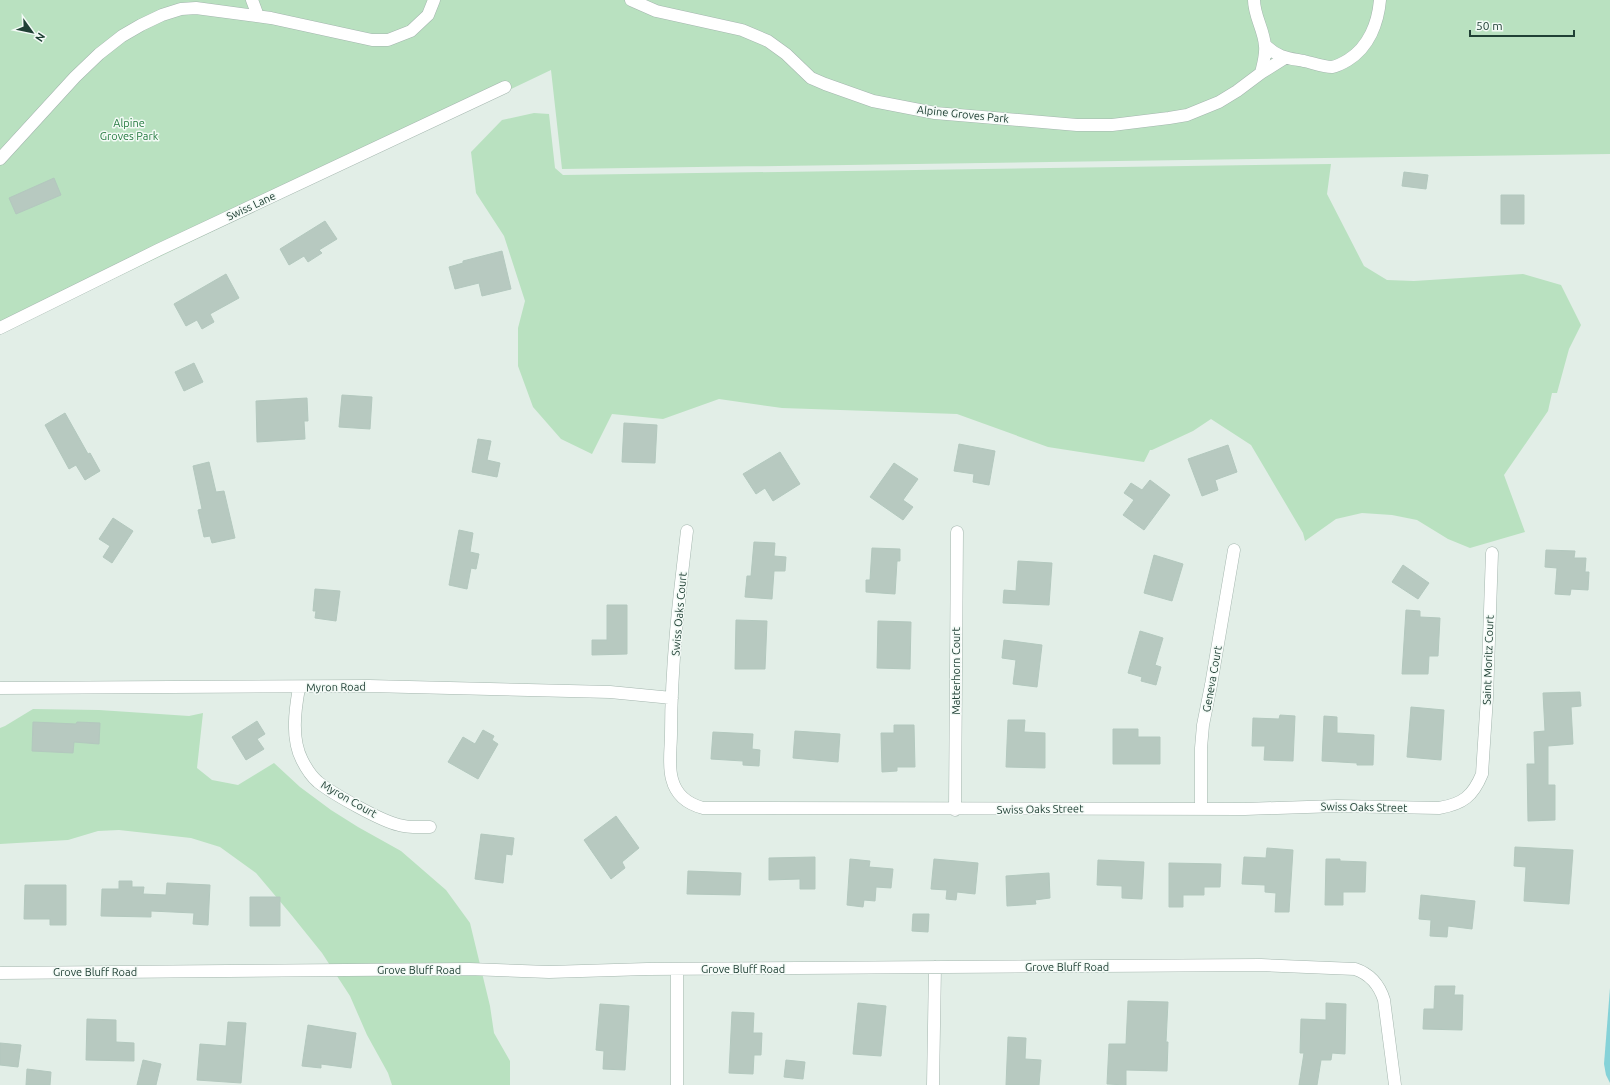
<svg xmlns="http://www.w3.org/2000/svg" width="1610" height="1085" viewBox="0 0 1610 1085" font-family="Ubuntu,sans-serif">
<style>
.green{fill:#b9e1c0}
.water{fill:#85d2d8}
.building{fill:#b7c9c0;stroke:#b3c8be}
.lines{fill:none;stroke-linecap:round;stroke-linejoin:round}
.minor-casing{stroke:#a4b6ae;stroke-width:13}
.minor{stroke:#fff;stroke-width:12}
.labels{text-anchor:middle;dominant-baseline:central;stroke-width:3;stroke-linejoin:round;paint-order:stroke}
.street-label{font-size:11px;fill:#204035;stroke:#f3faf6}
.park-label{font-size:11px;fill:#267b40;stroke:#f3faf6}
</style>
<rect width="100%" height="100%" fill="#e2eee7"/>
<path class="green" d="M0,0h1610v154l-1048,15 -11,-99 -551,263z
M534,113l15,1 6,54 8,7 768,-11 -4,30 37,72 23,14 27,1 109,-7 38,11 20,40 -12,24 -12,44h-5l-4,18 -44,64 21,57 -55,16 -22,-9 -31,-19 -25,-5 -30,-2 -26,6 -31,22 -2,-8 -52,-88 -40,-26 -18,12 -41,19h-2l-6,12 -96,-15 -91,-33 -175,-6 -63,-9 -56,20 -51,-5 -20,40 -31,-15 -28,-32 -15,-41v-38l7,-27 -21,-65 -28,-43 -5,-41 31,-32z
M33,709l66,1 90,6 14,-3 -6,55 15,12 26,5 36,-22 26,24 31,23 27,17 43,24 45,39 24,33 20,83 4,27 16,28v24h-118l-4,-12 -21,-38 -17,-39 -28,-43 -33,-41 -33,-39 -36,-26 -29,-9 -72,-8 -21,1 -30,9 -68,4v-116l5,-2z"/>
<path class="water" d="M1610,988v95l-4,-8 -2,-11z"/>
<path class="building" d="M1404,172l24,3 -2,14 -24,-3z
M54,178l7,17 -45,19 -7,-16z
M1501,195h23v29h-23z
M325,221l12,18 -18,11 3,3 -14,9 -4,-6 -15,9 -9,-16z
M502,251l9,38 -29,7 -3,-13 -24,6 -6,-22 14,-4v-2z
M226,274l13,24 -29,16 4,8 -12,7 -5,-9 -11,6 -12,-22z
M194,363l9,19 -19,9 -9,-19z
M342,395l30,2 -2,32 -31,-2z
M307,398l1,23h-4l1,18 -48,3 -1,-41z
M65,413l23,41 2,-1 10,18 -15,9 -9,-15 -7,4 -24,-44z
M624,423l33,2 -2,38 -33,-1z
M478,439l13,2 -4,19 13,3 -3,14 -25,-5z
M959,444l36,7 -6,34 -16,-3 1,-8 -20,-3z
M1228,445l9,27 -22,8 3,10 -16,6 -14,-37z
M780,452l20,32 -27,17 -8,-13 -9,6 -13,-20z
M209,462l7,30 8,-1 11,47 -23,5 -2,-7 -6,1 -6,-27 4,-1 -9,-43z
M894,463l24,16 -15,21 10,7 -10,13 -33,-23z
M1150,480l20,15 -26,35 -21,-15 11,-15 -10,-7 7,-10 11,7z
M113,518l20,13 -21,32 -9,-6 7,-11 -11,-7z
M459,530l14,3 -3,19 9,2 -3,15 -5,-1 -4,21 -18,-4z
M754,542l21,1 -1,13 12,1 -1,14h-11l-2,28 -27,-2 2,-21h4z
M872,548l28,1v12h-3l-2,33 -29,-2v-12h4z
M1546,550l29,1 -1,7h12l-1,14h4l-1,18 -17,-1 -1,6 -15,-1 2,-26 -12,-1z
M1154,555l29,9 -11,37 -28,-8z
M1018,561l34,2 -3,42 -46,-2 1,-13 12,1z
M1403,565l26,18 -11,16 -26,-17z
M315,589l25,2 -4,30 -21,-3 1,-7h-3z
M607,605h20v49l-35,1v-15h15z
M1406,610l14,1v6l20,1 -2,38h-9l-1,18h-26z
M736,620l31,1 -2,48h-30z
M878,621l33,1 -1,47 -33,-1z
M1140,631l23,7 -8,27 6,2 -5,18 -15,-4 1,-4 -14,-4z
M1004,640l38,5 -5,42 -24,-3 3,-24 -14,-2z
M1580,692l1,14 -10,1 2,37 -25,2v39h7v35l-27,1 -1,-57h8l-1,-32 11,-1 -2,-38z
M1411,707l33,3 -3,50 -34,-3z
M1280,715l15,1 -2,45 -29,-1 1,-14h-13l1,-28 26,1z
M1324,716l13,1v16l37,2 -1,30h-16v-2l-35,-2z
M1008,720h17l-1,12 21,1v35l-39,-1z
M257,721l8,13 -8,5 7,10 -18,11 -14,-23z
M33,722l43,2 1,-2 23,1 -1,21 -25,-2 -1,11 -41,-2z
M894,725h20l1,42h-18v4l-15,1 -1,-39h13z
M1113,729h25v8h22v27h-47z
M483,730l11,6 -2,4 6,4 -20,35 -30,-17 15,-25 12,7z
M795,731l45,3 -2,28 -45,-4z
M713,732l40,2 -1,15 8,1 -1,16 -16,-1v-4l-32,-2z
M616,816l23,32 -17,14 3,6 -14,11 -27,-39z
M481,834l33,4 -2,17 -6,-1 -3,29 -28,-4z
M1515,847l58,3 -4,54 -45,-3 2,-34 -12,-1z
M1267,848l26,2 -4,62h-14l1,-19 -11,-1v-7l-23,-1 2,-27 22,1z
M815,857v32h-15v-10l-31,1v-22z
M850,859l20,2 -1,6 24,2 -2,19 -15,-1 -1,14 -11,-1 -1,7 -16,-2z
M934,859l44,4 -3,31 -18,-2 -1,8 -10,-1 1,-9 -16,-1z
M1326,859h14v2l26,1 -1,30h-22v13h-18z
M1098,860l46,2 -2,37 -20,-1v-12l-25,-1z
M1169,863l52,1 -1,23h-16v8h-21v12h-14z
M688,871l53,2 -1,22 -53,-1z
M1049,873l1,25 -15,2 1,4 -29,2 -1,-30z
M119,881h13v6h12l-1,7 23,1 1,-12 43,2 -2,40 -15,-1 1,-11 -43,-2v6l-50,-1 1,-27h17z
M25,885h41v40h-16v-6h-26z
M1421,895l54,6 -3,28 -24,-3 -1,11 -17,-1 1,-16 -12,-1z
M250,897h30v29h-30z
M913,914h16l-1,18 -16,-1z
M1435,986h20l-1,9h9l-1,35 -39,-1 1,-20h10z
M1128,1001l40,1 -2,40h2l-1,29 -41,-1v15l-19,-1 2,-40h17z
M858,1003l28,3 -5,50 -28,-2z
M1326,1003l20,1 -1,50 -13,-1 -1,7h-10l-4,25h-18l5,-32h-4l1,-34 25,1z
M600,1004l29,2 -4,64 -22,-1 1,-18 -8,-1z
M732,1012l22,1 -1,20h9l-1,22h-7l-1,19 -24,-1z
M87,1019l29,1v22l18,1v18l-48,-1z
M228,1022l18,1 -5,60 -44,-3 3,-36 26,2z
M308,1025l48,8 -5,35 -30,-4v4l-19,-2z
M1008,1037l18,1 -1,21 16,1 -2,25h-33z
M0,1043l21,2 -3,22 -18,-2z
M143,1060l18,4 -5,21h-19z
M786,1060l19,2 -2,17 -19,-2z
M27,1069l24,3 -1,13h-24z"/>
<g class="lines">
<defs>
<path id="minor" d="M252,0l6,16
M631,0l25,11 86,19 26,11 18,13 25,24 14,6 48,17 62,12 142,12h35l57,-7 18,-3 32,-13 18,-11 24,-18 24,-15
M1254,0c0,16 10,30 11,46 1,8 -2,19 -4,27
M1266,46c13,12 22,12 38,15 9,2 19,6 28,6 6,-1 11,-4 16,-7 21,-13 30,-37 32,-60
M0,159l75,-82 24,-23 23,-18 19,-11 21,-10 19,-6 15,-1 75,10 101,22h16l23,-9 17,-16 6,-15
M0,328l158,-78 347,-163
M687,531c-8,67 -16,135 -16,203 0,14 -3,31 1,45 4,16 16,25 31,29l542,1 92,-3 102,2c24,-4 34,-12 43,-34l5,-77 5,-144
M0,688l369,-2 241,6 62,6
M299,688c-4,22 -8,51 3,72 4,8 9,16 16,22 15,12 63,39 81,43 10,3 20,2 31,2
M1201,809v-61l2,-23 8,-40 23,-135
M955,810l2,-278
M677,969v116
M0,973l469,-4 80,3 98,-3 614,-4 94,4c15,5 24,15 29,31l11,85
M933,1085l2,-118"/>
</defs>
<use href="#minor" class="minor-casing"/>
<use href="#minor" class="minor"/>
</g>
<g class="labels">
<g class="street-label">
<text transform="translate(963 114) rotate(6)">Alpine Groves Park</text>
<text transform="translate(251 206) rotate(-25)">Swiss Lane</text>
<text transform="translate(679 614) rotate(-85)">Swiss Oaks Court</text>
<text transform="translate(1488 660) rotate(-88)">Saint Moritz Court</text>
<text transform="translate(956 671) rotate(-90)">Matterhorn Court</text>
<text transform="translate(1212 679) rotate(-80)">Geneva Court</text>
<text transform="translate(336 687) rotate(-1)">Myron Road</text>
<text transform="translate(349 799) rotate(30)">Myron Court</text>
<text transform="translate(1364 807) rotate(1)">Swiss Oaks Street</text>
<text transform="translate(1040 809) rotate(-1)">Swiss Oaks Street</text>
<text x="1067" y="967">Grove Bluff Road</text>
<text x="743" y="969">Grove Bluff Road</text>
<text x="419" y="970">Grove Bluff Road</text>
<text x="95" y="972">Grove Bluff Road</text>
</g>
<g class="park-label">
<text x="129" y="123">Alpine<tspan x="129" dy="13">Groves Park</tspan></text>
</g>
</g>
<g transform="translate(32 32) rotate(123)" stroke="#f3faf6" stroke-width="3" paint-order="stroke">
<path d="M0-3L7 15L0 10L-7 15Z" fill="#204035"/>
<text y="-6" font-size="11" font-weight="bold" text-anchor="middle" fill="#204035">N</text>
</g>
<path d="M1470 30v6h104v-6" fill="none" stroke="#204035" stroke-width="2"/>
<text x="1476" y="30" font-size="12" fill="#204035" stroke="#f3faf6" stroke-width="3" paint-order="stroke">50 m</text>
</svg>
